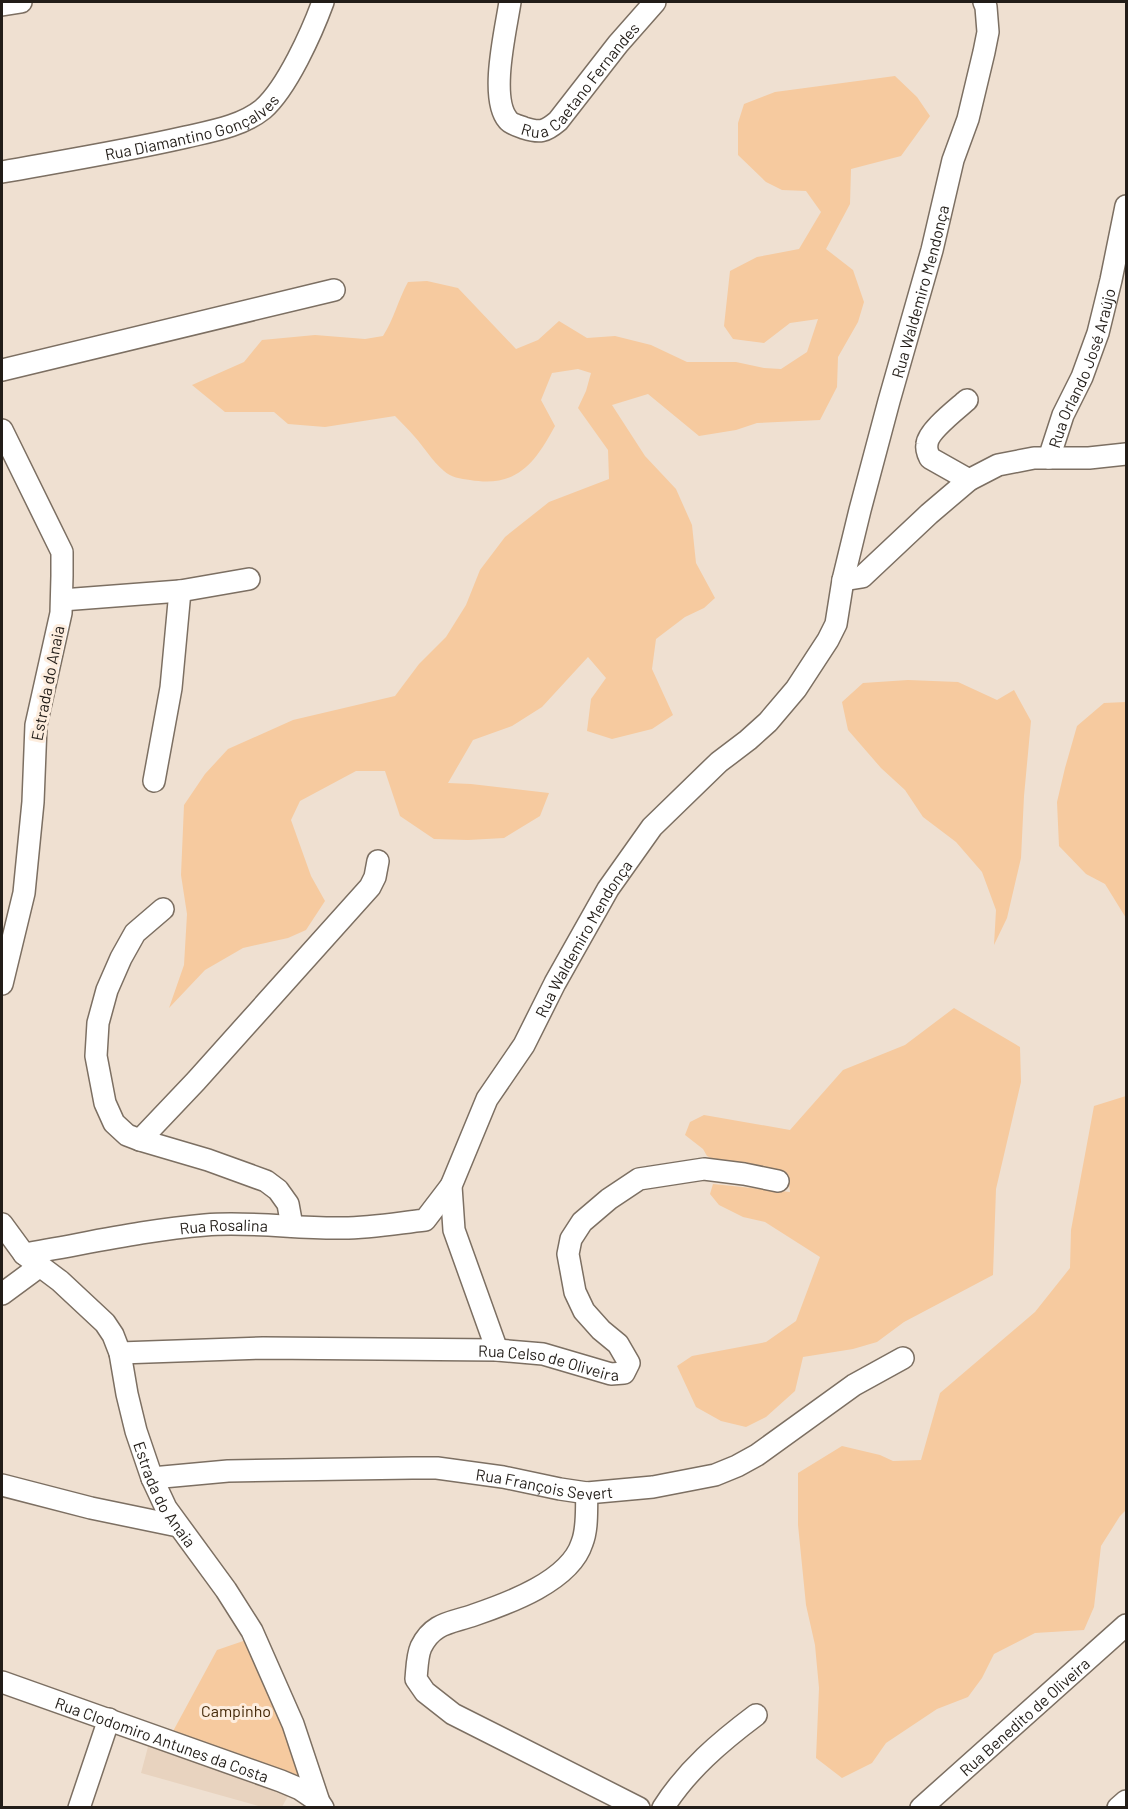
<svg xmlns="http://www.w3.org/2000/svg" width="1128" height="1809" viewBox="0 0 1128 1809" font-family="Barlow,sans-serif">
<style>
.built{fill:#e8d3bf}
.green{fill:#f6ca9f}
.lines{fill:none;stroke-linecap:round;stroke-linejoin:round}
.minor-casing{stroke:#7c6f62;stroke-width:24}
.minor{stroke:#fff;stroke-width:21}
.labels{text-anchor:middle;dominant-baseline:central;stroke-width:6;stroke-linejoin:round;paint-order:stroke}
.street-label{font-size:16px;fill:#221d18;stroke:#fdedde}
.park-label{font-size:16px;fill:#442908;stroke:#fdedde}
</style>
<rect width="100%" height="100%" fill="#efe0d1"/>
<path class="built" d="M149,1743l140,51 -7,13h-20l-121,-34z"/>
<path class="green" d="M895,76l22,21 13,19 -29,40 -50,13 -1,35 -24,45 27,21 11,32 -6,20 -20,35 -1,30 -17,33 -63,3 -21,7 -37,6 -51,-42 -36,11 33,51 31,33 16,36 4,38 19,35 -11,10 -19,9 -29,22 -4,30 21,46 -21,14 -40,10 -25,-8 4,-32 15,-21 -18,-21 -46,50 -30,19 -39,14 -25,43 23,1 78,9 -9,23 -36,22 -36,2 -34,-1 -34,-23 -15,-45h-29l-56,30 -9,19 20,56 14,25 -19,29 -18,8 -45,10 -38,22 -36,38 15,-43 3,-51 -6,-39 3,-70 21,-31 23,-25 65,-29 102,-24 24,-32 27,-27 20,-32 14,-35 25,-33 44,-35 60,-23 -1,-29 -30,-42 8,-17 5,-18 -13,-4 -26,4 -11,27 14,26c-20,37 -38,62 -85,54 -9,-1 -20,-3 -26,-9 -12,-10 -19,-23 -30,-35 -6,-7 -13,-14 -19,-20l-70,11 -37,-3 -14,-12h-49l-33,-27 52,-23 18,-22 53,-5 50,4 18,-3c11,-17 15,-36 25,-54l19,-1 31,7 58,61 22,-9 21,-19 28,17 28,-2 36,9 36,17h49l28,6 17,1 26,-17 11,-33 -28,4 -26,20 -31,-4 -9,-13 6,-55 27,-14 42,-8 22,-37 -15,-21 -24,-1 -16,-8 -28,-27v-32l6,-19 31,-12z
M908,680l50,2 39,18 17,-10 17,31 -7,75 -3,62 -14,60 -13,27 2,-35 -14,-38 -26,-30 -33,-25 -18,-27 -24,-22 -33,-38 -6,-28 21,-19z
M1126,702v216l-21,-34 -19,-10 -27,-28 -2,-44 8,-34 12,-42 27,-23z
M954,1008l66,39 1,35 -25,107 -3,86 -89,47 -27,20 -24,7 -50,8 -8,34 -29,26 -20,10 -25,-6 -25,-14 -19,-41 15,-10 74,-14 30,-21 24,-64 -55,-35 -22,-5 -24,-12 -9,-11 3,-10 77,8 -2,-17 -65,-11 -16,-8 -4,-7 -18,-14 5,-13 14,-7 86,15 53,-60 62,-25z
M1126,1096v414l-6,6 -19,30 -7,61 -10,23 -49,3 -41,21 -12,24 -14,19 -31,12 -51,34 -14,20 -30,15 -26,-20 3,-70 -4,-43 -9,-40 -8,-80v-52l44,-27 38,9 13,6 28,-1 19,-67 95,-81 35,-44 1,-38 23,-124z
M255,1637l61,154 -145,-56 46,-85z"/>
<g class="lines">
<defs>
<g id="minor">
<path id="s1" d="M510,2c-4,27 -21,96 -2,118 3,4 11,6 16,8 16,5 21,4 34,-7l60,-77 37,-42"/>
<path d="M2,5l19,-3"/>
<path id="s2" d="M2,172c61,-11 123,-21 184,-35 26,-6 56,-11 77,-28 24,-21 49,-77 60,-107"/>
<path d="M2,370l332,-80"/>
<path d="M967,400c-10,9 -39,31 -40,44 -1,5 1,10 3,14l39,22"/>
<path d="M2,430l60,122v24l-1,37 -25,112 -3,77 -9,91 -22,91"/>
<path id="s3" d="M1049,458l14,-43 19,-38 16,-44 13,-53 15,-74"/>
<path d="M843,580l19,-3 67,-63 40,-34 29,-15 36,-7h55l37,-4"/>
<path d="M62,600l118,-9 69,-12"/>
<path d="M154,781l17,-93 9,-97"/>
<path d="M163,909l-28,24 -14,25 -14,32 -9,33 -2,33 9,47 9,20 13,12 13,5 68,20 58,21 12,9 10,14 4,22"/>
<path d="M140,1140l56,-59 174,-194 5,-10 3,-16"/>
<path id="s4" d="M2,1224l22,30 36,27 45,42 8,12 7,18 7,41 9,37 16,47 14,30 60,82 26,41 41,93 26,78 4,6"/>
<path id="s5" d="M24,1254c60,-10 121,-24 181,-29 46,-4 92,4 138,3 28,0 55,-5 82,-8l26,-34"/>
<path d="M2,1294l38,-28"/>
<path id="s6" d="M497,1350l-43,-120 -3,-44 36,-87 37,-54 31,-62 53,-94 44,-62 67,-65 29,-22 20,-18 28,-33 32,-49 8,-16 7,-44 17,-70 29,-109 43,-151 21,-90 15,-41 16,-67 4,-20 -2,-25 -2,-5"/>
<path id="s7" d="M120,1353l143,-5 234,2 46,4 68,20 13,-1 5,-10 -11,-19 -17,-14 -17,-19 -9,-19 -7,-38 3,-15 11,-17 27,-23 30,-20 65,-10 40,5 34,7"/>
<path id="s8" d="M152,1478l76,-7 184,-3h25l66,9 57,12 27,4 66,-6 62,-12 22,-9 20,-11 97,-70 49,-27"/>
<path d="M2,1485l89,23 87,18"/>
<path d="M587,1493c-1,16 1,35 -5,50 -12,38 -73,60 -108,72 -22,8 -41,7 -53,32 -4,9 -4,22 -5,32l9,13 28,22 186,94"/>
<path id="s9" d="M2,1682l279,99 19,8 19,13"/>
<path d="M79,1808l30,-89"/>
<path d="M663,1808c24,-38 57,-66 93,-93"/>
<path id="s10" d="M921,1808l205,-183"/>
<path d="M1118,1808l8,-7"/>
</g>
</defs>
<use href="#minor" class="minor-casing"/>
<use href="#minor" class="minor"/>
</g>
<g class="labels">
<g class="street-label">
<text stroke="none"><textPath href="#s1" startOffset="218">Rua Caetano Fernandes</textPath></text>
<text stroke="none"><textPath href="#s2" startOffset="196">Rua Diamantino Gonçalves</textPath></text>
<text stroke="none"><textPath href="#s6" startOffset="1204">Rua Waldemiro Mendonça</textPath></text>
<text stroke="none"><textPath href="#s3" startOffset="96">Rua Orlando José Araújo</textPath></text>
<text transform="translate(47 683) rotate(-79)">Estrada do Anaia</text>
<text stroke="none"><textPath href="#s6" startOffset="453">Rua Waldemiro Mendonça</textPath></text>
<text stroke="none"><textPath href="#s5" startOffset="202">Rua Rosalina</textPath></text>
<text stroke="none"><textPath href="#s7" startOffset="430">Rua Celso de Oliveira</textPath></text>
<text stroke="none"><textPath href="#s8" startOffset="394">Rua François Severt</textPath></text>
<text stroke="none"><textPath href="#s4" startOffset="327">Estrada do Anaia</textPath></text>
<text stroke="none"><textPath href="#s10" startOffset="138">Rua Benedito de Oliveira</textPath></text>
<text stroke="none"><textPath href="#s9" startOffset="170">Rua Clodomiro Antunes da Costa</textPath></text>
</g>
<g class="park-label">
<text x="236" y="1710">Campinho</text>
</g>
</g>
<rect width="1128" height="1809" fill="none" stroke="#221d18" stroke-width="6"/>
</svg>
